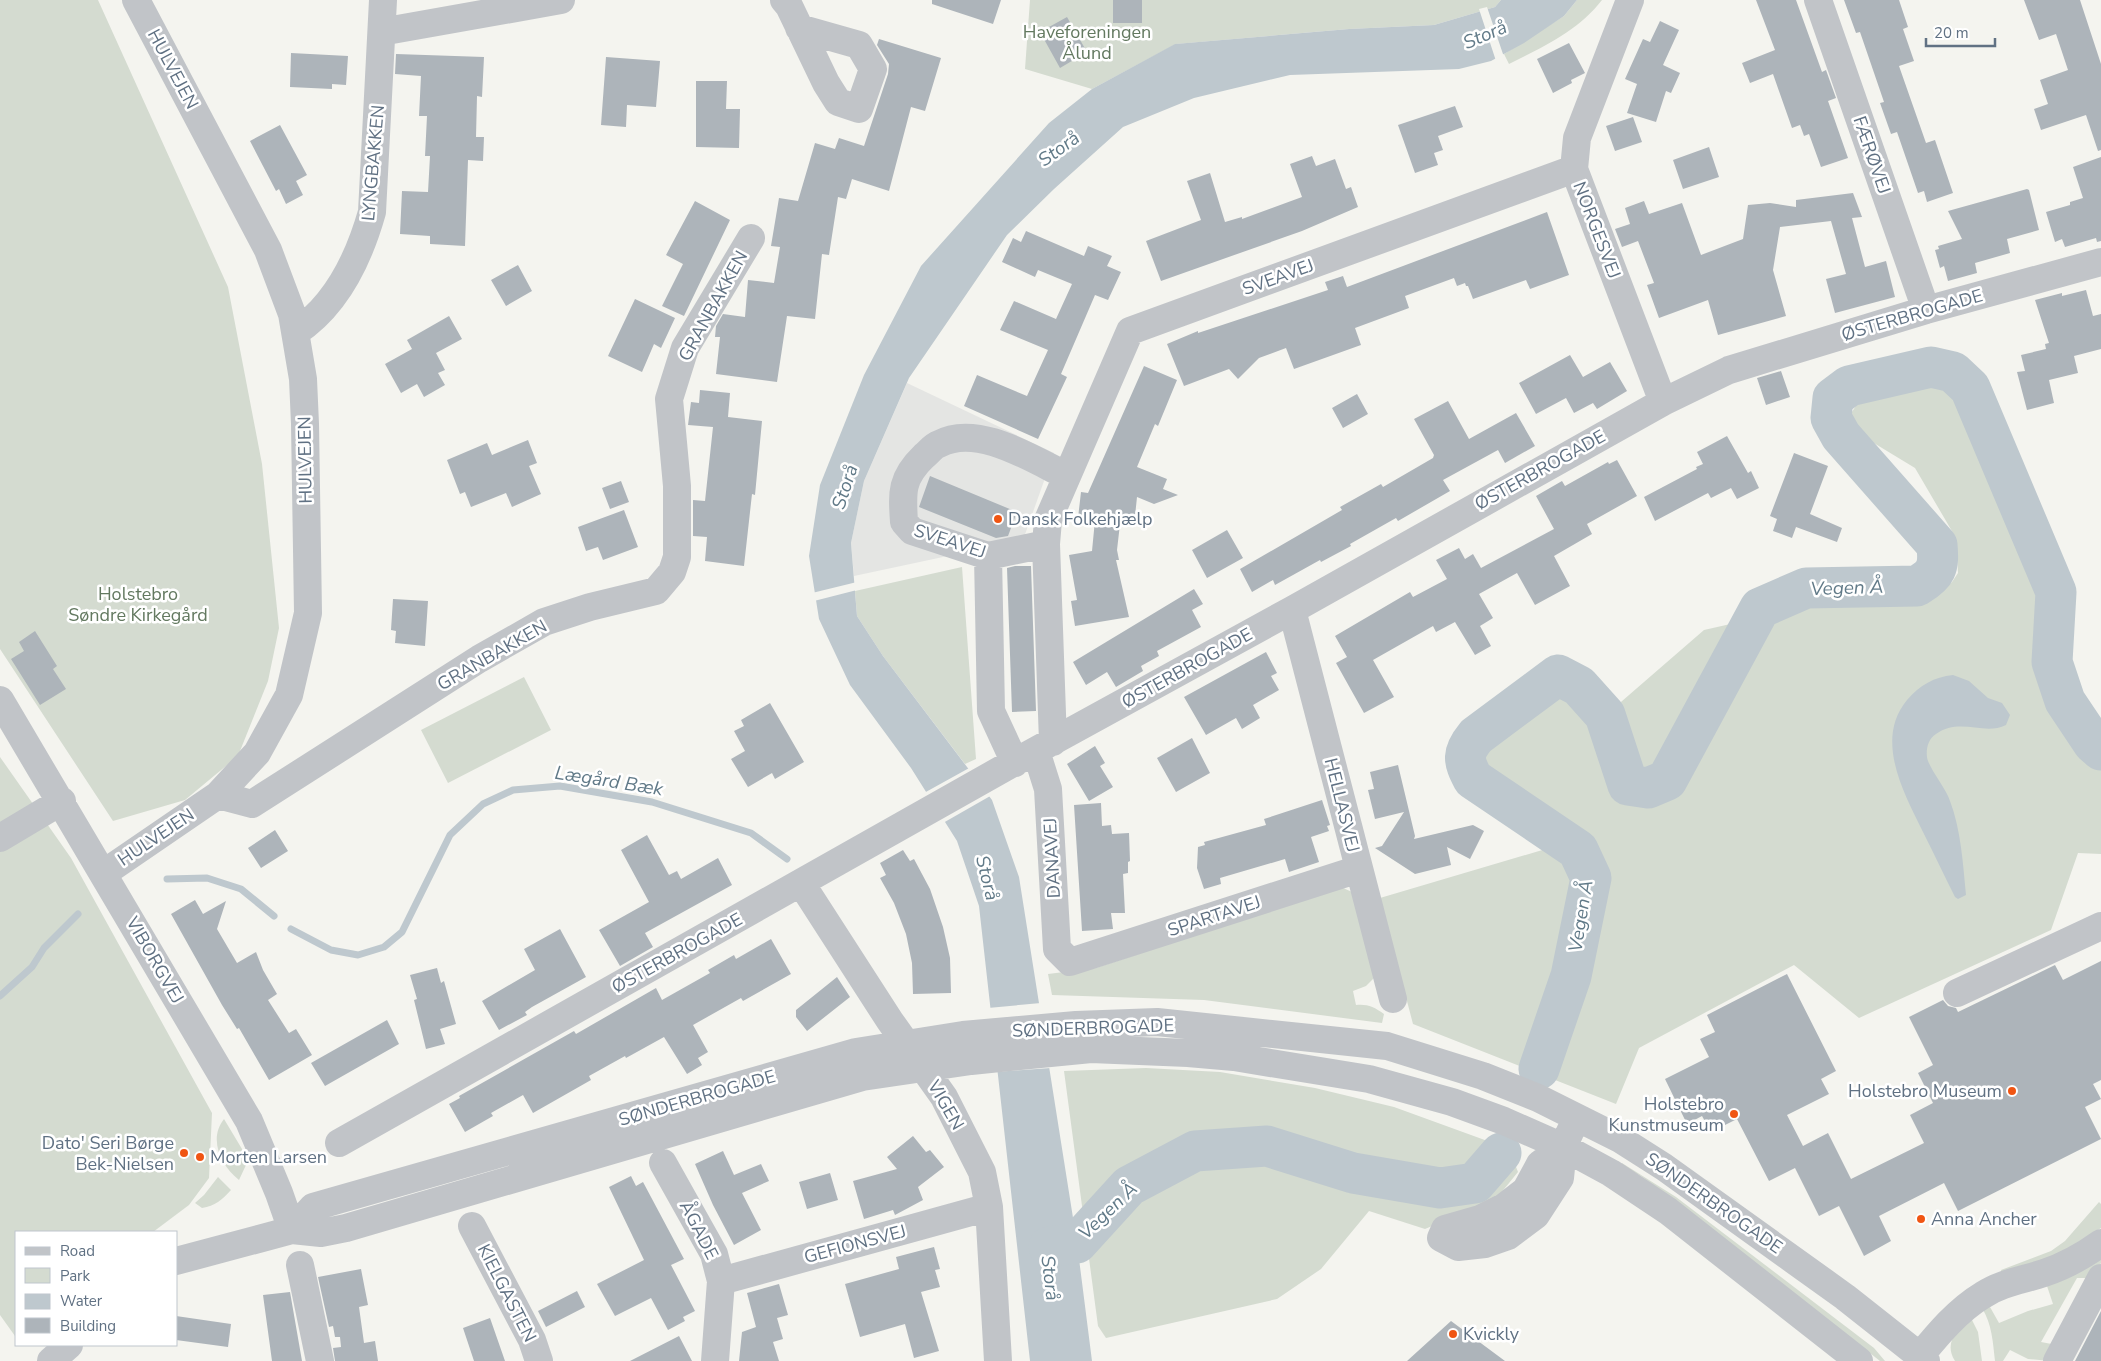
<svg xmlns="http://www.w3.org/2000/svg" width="2101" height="1361" viewBox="0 0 2101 1361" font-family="'Nunito Sans',sans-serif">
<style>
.built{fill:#e4e5e3}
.green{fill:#d4dbd0}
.water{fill:#bec8ce}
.pier{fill:#f4f4ef}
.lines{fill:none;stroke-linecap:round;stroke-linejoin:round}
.stream{stroke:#bec8ce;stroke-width:7}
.river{stroke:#bec8ce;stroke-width:41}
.building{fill:#adb4ba}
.minor{stroke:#c1c4c8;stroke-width:28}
.poi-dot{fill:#f05513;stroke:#fff;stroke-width:2}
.labels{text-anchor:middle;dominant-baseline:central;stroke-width:5;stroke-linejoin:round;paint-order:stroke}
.park-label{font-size:18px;fill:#637960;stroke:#fff}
.street-label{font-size:18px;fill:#607183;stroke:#fff}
.poi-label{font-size:18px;fill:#607183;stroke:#fff;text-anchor:start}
.water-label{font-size:19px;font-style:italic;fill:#617a88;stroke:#fff}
</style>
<rect width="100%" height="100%" fill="#f4f4ef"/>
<path class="built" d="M907,383l147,70 -31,87 -169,36 -3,-33 13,-62z"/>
<path class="green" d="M0,0h98l130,287 34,177 17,164 -11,53 -30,75 -53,44 -72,21 -113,-172z
M1030,0h471l-6,7 -61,18 -85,4 -173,15 -84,45 -67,-20z
M1577,0h25c-24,31 -59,47 -93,64l-5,-10 60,-38z
M1929,380l29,16 86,187 12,122 25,40 20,2v107l-23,-1 -27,77 -192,88 -65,-53 -155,83 -23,56 -203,-80 -33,-126 169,-50 -62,-74 -5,-24 70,-55 62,13 90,-78 105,-24 123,-9 20,-15 6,-9 -2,-35 -41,-70 -61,-37 -4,-16 9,-14z
M962,567l14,192 -11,5 -82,-108 -26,-40 -2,-25z
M524,677l27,53 -103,53 -27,-53z
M0,757l71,101 141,255 -3,65 -20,27 -36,27h-137l-1,104 -15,-21z
M1341,887l11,5 22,86 -8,8 -13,5 3,14c12,-1 18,2 28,9l-2,9 -178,-23 -152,-5 -4,-21 48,-6z
M1146,1068l74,4 95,16 79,19 99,36 18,11 7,18 -22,27 -71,30 -56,-18 -48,58 -44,30 -171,39 -8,-12 -34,-255z
M224,1119l21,35 1,11 -7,15c-18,-14 -31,-41 -15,-61z
M1622,1163l54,34 198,151 11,13h-5l-168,-132 -71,-53 -20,-11z
M218,1177l13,13c-9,10 -16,16 -29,18l-7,-5 9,-8z
M2099,1202l2,2v24l-35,24 -64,22 -1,-4 50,-19 14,-10z
M2101,1259v4l-8,15h-16l-36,64 16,3 -7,16 -22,-2 -18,-9 -7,11h-8c-2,-18 -3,-37 -13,-53l8,-1 9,16 29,-12 25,-7 -6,-18z
M1970,1316l8,16 4,29h-27c-12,-19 3,-31 15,-45z"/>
<path class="water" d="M1501,0h76l-13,16 -40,27 -33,18 -32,8 -169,6 -96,23 -71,29 -69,62 -47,46 -98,143 -45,103 -13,62 6,73 26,40 109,144 27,77 58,366 15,118h-62l-51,-455 -22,-65 -46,-73 -61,-83 -31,-66 -10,-63 11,-71 44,-110 57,-109 128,-143 43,-34 83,-45 174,-15 85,-4 61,-18z
M1953,675l16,6 19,17 14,5 8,12 -4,10c-22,11 -46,-8 -70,9 -8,5 -10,15 -9,23 1,10 19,31 23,44 11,29 13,63 16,94l-8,4 -3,-2c-11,-22 -21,-43 -32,-65 -19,-39 -49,-92 -16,-132 13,-15 27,-23 46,-25z"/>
<path class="pier" d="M1487,7l17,50 -8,4 -17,-52z
M857,582v8l-43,11 -2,-8z
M971,767l21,28 -49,28 -19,-30z
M1041,1003l10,65 -56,4 -7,-64z"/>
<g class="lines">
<path class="stream" d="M167,879l40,-1 34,11 33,27
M291,929l40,21 27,5 26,-8 18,-15 48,-97 33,-31 30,-14 47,-4 92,16 99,31 36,26
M0,996l32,-29 12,-19 34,-34"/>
<path class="river" d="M1539,1069l32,-93 20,-98 -13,-28 -105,-71c-10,-19 -11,-26 3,-43l82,-61 21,11 26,29 23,70 20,3 19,-8 93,-172 46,-20 111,-2c20,-12 22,-18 20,-41l-96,-109 -10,-18 2,-20 16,-12 82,-19 22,5 17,16 86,204 -4,70 13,39 28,42 8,7
M1049,1247l28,-4 52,-57 66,-35 72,-5 86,27 87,15 35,-5 26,-30"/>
</g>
<path class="building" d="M932,0h69l-8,24 -61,-20z
M1113,0h29v23h-29z
M1756,0h40l26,72 4,-2 10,28 -8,3 20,57 -27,9 -12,-33 -5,2 -4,-11 -8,3 -19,-54 -23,9 -8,-20 33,-13z
M1844,0h55l9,27 -5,2 11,32 -15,5 27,77 9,-3 18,53 -26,9 -3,-11 -6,2 -21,-61 -6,2 -11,-31 4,-1 -24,-70 -4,1z
M2024,0h56l21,64v86l-3,1 -12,-36 -45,15 -7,-21 14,-5 -8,-24 28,-10 -12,-36 -17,6z
M1067,17l20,35 -27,16 -20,-36z
M1660,21l19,9 -16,35 17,8 -9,20 -5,-2 -10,31 -29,-9 10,-29 -12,-5 18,-40 7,3z
M879,39l62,19 -16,53 -14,-4 -22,84 -37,-12 -6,20 -8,-2 -9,58 -7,-1 -7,65 -28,-3 -10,66 -61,-8 4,-37h-5l1,-11 7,-12 22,3 3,-37 26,3 6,-36 -9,-1 8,-48 19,3 17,-58 20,6 4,-11 25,8 24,-72 1,-10 -12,-19z
M1569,43l16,30 -14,7 1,3 -19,10 -16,-34z
M291,53l57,3 -2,29 -14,-1v5l-42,-2z
M396,54l88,3 -2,40 -5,-1 -1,41h8l-1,24 -15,-1 -3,86 -35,-2v-8l-30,-2 2,-43 26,1 2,-36h-5l2,-40h-8l2,-40 -26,-2z
M606,57l54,4 -4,46 -29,-2 -1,22 -25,-2z
M696,81h31l-1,28h14l-1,39 -43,-1z
M1455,106l8,21 -25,9 5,14 -9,3 4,12 -23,8 -17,-48z
M1633,117l9,25 -27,9 -9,-25z
M280,125l27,50 -11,6 7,14 -17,9 -7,-15 -3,2 -26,-50z
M1709,147l10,30 -36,12 -10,-29z
M1312,156l4,10 19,-7 11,30 5,-2 7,20 -56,24 -141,50 -15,-40 55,-21 -14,-39 23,-8 15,49 17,-5v2l60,-22 -12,-33z
M2101,157v84l-4,1 -1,-4 -31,9 -3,-8 -7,3 -9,-30 24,-7v-3l13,-4 -10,-31z
M2027,189l2,1 10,40 -32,9 3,14 -35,10 2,10 -29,8 -4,-15 -4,2 -5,-18 4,-1 -1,-3 24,-7 -14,-28z
M1853,193l9,24 -10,1 13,49 21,-6 9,36 -60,16 -9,-34 20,-5 -15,-53 -51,6 -7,43 13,46 -68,19 -10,-35 -49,18 -12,-33 7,-2 -16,-42 -16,6 -7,-18 15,-5 -5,-16 19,-7 5,13 33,-11 19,52 42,-16 5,-34 22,-2 26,4v-7z
M695,201l35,19 -46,96 -22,-10 21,-42 -17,-9z
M1547,212l22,63 -39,14 -4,-9 -53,19 -5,-13h-2l-1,-3 -8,3 -3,-8 -49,18 4,12 -54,20 6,17 -67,24 -8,-21 -27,10 -21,21 -9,-10 -45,17 -17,-42 31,-13v2l130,-43 -3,-8 18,-6 4,11z
M1026,231l58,25 4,-10 24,10 -5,10 14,6 -13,28 -13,-5 -34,79 6,3 -29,62 -74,-33 13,-31 50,21 21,-46 -48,-20 14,-29 42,18 16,-35 -34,-14 -3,7 -33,-15 11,-24 8,4z
M518,265l14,26 -26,15 -15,-26z
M2086,290l7,26 8,-2v35l-27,7 4,17 -29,7 5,23 -27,7 -10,-38 8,-1 -4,-16 25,-6 -1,-5 4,-1 -14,-43 27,-7v3z
M635,299l40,19 -14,30 -7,-4 -12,28 -34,-16z
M449,316l13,23 -26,14 9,17 -7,3 7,12 -21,12 -7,-13 -16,9 -16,-29 27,-15 -5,-9z
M1570,355l13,22 27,-15 17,29 -30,18 -4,-6 -19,10 -8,-15 -30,16 -17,-31z
M1144,366l33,14 -19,46 -3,-2 -18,43 30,12 -4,10 15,6 -24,9 -17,-7 -3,29 -14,-2 -3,26 2,10h-3l13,57 -54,9 -4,-25 6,-1 -8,-45 23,-4 3,-31 -17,-2 3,-26 7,1z
M1781,371l9,26 -24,8 -9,-27z
M700,390l30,3 -2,24 34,4 -7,74 -3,-1 -8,72 -39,-5 2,-24 -14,-1v-36l12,1 8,-74 -25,-2 3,-23 8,1z
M1357,394l11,20 -25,14 -11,-20z
M1448,401l21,38 47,-26 19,33 -30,17 -7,-13 -55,30 7,11 -52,30 -2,-3 -46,26 1,2 -30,16 -1,-2 -45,25 -2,-5 -21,12 -12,-23 102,-59 -2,-3 41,-23 2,3 50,-29 1,-3 -20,-36z
M1727,436l21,37 3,-2 8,17 -22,11 -6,-11 -20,10 -3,-5 -53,28 -11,-24 53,-28 -1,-2 7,-3 -6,-12z
M528,440l9,23 -8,3 12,28 -29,13 -6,-14 -35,14 -6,-15 -5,2 -13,-34 40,-17 5,12z
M1794,453l34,13 -18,48 32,14 -5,14 -41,-15 -4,11 -19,-7 4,-12 -7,-3z
M1617,460l20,36 -50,28 5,10 -38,22 16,30 -35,19 -18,-32 -38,21 14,24 -13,8 11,20 -16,9 -20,-33 -19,10 -3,-6 -60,34 21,37 -30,16 -28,-50 11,-6 -12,-21 75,-44 3,5 34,-18 -11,-19 23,-12 6,11 8,-5 8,14 73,-39 -18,-33 26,-15 3,5 43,-24 1,2z
M930,476l87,36 -9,24 -12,2 -77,-31z
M621,481l8,21 -19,7 -8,-21z
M624,510l14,37 -35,13 -5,-13 -12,4 -8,-24z
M1227,530l16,28 -36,20 -15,-28z
M1015,566h16l5,145 -24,1 -5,-144z
M1194,589l9,15 -11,6 9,17 -44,24 2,5 -18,10 2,5 -27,16 -9,-15 -21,13 -13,-23z
M393,599l35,2 -3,45 -30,-3 1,-12 -5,-1z
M35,631l22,35 -4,3 13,20 -26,16 -29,-46 13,-8 -5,-9z
M1266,652l11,21 -6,3 8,14 -26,15 7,13 -18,11 -6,-11 -30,17 -22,-38z
M770,703l34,59 -29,17 -3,-6 -24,14 -17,-28 14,-8 -11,-20 10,-5 -3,-6z
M1192,738l18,35 -34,19 -19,-34z
M1095,746l10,17 -5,3 13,21 -24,14 -22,-37z
M1398,765l17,71 -1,3 59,-14 11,6 -14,28 -23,-12 4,18 -36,9 -40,-26 7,-2 22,-34 -29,7 -7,-29 6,-1 -4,-17z
M1322,800l8,25 -3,1 2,5 -18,6 8,25 -30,10 -4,-13 -65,19 1,6 -17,5 -7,-21 1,-21 7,-2 -1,-3 62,-17 -2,-6z
M1101,803l1,23 9,-1 1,9 17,-1 1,28 -2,1v11l-5,1 2,39h-14l2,16 -31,2 -8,-126z
M275,830l13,21 -27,17 -13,-20z
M647,835l22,40 8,-4 4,8 37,-21 14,27 -87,48 8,14 -33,19 -21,-36 50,-28 -28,-52z
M903,850l7,11 4,-2 16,30 13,38 7,31 1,35 -38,1 -1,-31 -6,-29 -12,-31 -14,-25 6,-3 -6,-12z
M195,900l8,14 23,-13 -9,28 20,34 19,-11 7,18 14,24 -9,6 21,33 7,-4 16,26 -43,25 -30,-52 -2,1 -15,-24 -51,-91z
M560,929l26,48 -54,30 -7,5 2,3 -28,15 -17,-29 53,-31 -11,-21z
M771,939l20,35 -48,27 -2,-3 -48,27 15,27 -10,6 4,7 -15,9 -23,-37 -38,21 -1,-2 -36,20 2,4 -58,33 -10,-18 -32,18 2,3 -28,16 -16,-28 11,-6 -1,-2 115,-65 2,3 80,-46 6,12 48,-27 -2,-3 26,-15 2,4z
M2101,961v119l-8,4 8,15 -16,8 16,32 -143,72 -14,-28 -65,33 12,25 -27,15 -25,-50 -20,10 -24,-48 -26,13 -32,-62 -26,13 -9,-16 -15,8 -22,-45 44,-22 -9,-18 15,-7 -8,-17 80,-41 49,97 -15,8 8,15 -42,21 16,31 25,-13 23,46 73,-36 -14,-28 23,-12 -15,-30 15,-8 -24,-48 34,-17 5,6 8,2 2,4 97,-47 8,15z
M437,968l4,15 3,-2 12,43 -16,5 5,15 -19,5 -12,-49 3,-1 -7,-24z
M837,977l13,20 -43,34 -11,-14v-7z
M387,1020l12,24 -74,42 -14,-23z
M913,1136l13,16 4,-2 14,17 -26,20 5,13 -28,15 -2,-5 -29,9 -11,-38 44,-12 -10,-12z
M723,1151l11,24 27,-11 8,17 -27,12 19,37 -27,15 -21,-40 -18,-41z
M830,1173l8,27 -31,9 -8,-27z
M631,1176l5,10 7,-4 41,77 -13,6 24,46 -12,6 2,4 -17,9 -17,-32 -36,18 -18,-32 47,-24 -35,-73z
M934,1247l6,22 -5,1 5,17 -19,5 18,59 -25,7 -9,-34 -45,13 -15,-53 54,-15 -3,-12z
M361,1269l7,36 -9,2 5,36 11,-2 3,20h-43l-2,-13 8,-1 -1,-10h-5l-2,-11 -4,1 -11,-50z
M779,1284l9,31 -11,3 6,21 -10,3 6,19h-40l3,-29 14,-5 -9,-34z
M577,1291l8,16 -39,20 -8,-16z
M290,1292l12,69h-30l-9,-66z
M2101,1311v50h-26z
M176,1316l55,8 -3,23 -52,-7z
M490,1318l15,43h-31l-11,-33z
M1451,1321l54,40h-98z
M679,1336l13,25h-62z"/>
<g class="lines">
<path class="minor" d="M784,0l5,6 37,77 12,19 21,7 14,-40 -14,-24 -60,-17
M1630,0l-53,138 -3,31 89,233
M1818,0l108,310
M382,29l10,1 169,-30
M296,332c41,-27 63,-74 76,-120l11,-212
M1046,544l-58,12 -76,-25 -8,-9c-2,-30 -3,-44 20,-66 5,-4 9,-10 15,-12 38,-21 93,15 128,32
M988,556l3,155 24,52
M1292,610l101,389
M0,700l249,421 30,72 13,37
M1053,742l-7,-198 2,-24 82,-189 444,-162
M1036,751l12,38 9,160 13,13 289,-93
M218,795l34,9 227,-145 65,-37 46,-15 66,-16 16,-19 5,-15v-71l-8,-87 16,-51 66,-110
M0,838l62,-37
M104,873l114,-78 39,-42 32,-58 19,-82 -3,-189 -2,-45 -11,-65 -24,-64 -132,-250
M801,883l89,138 54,76 38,75 7,35 9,154
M1957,993l144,-67
M339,1143l665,-375 288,-158 371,-208 66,-32 197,-60 175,-48
M1563,1147l-23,17 -14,26 -22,17 -24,12 -35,10 -4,9 17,9 27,-3 23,-8 28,-21 24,-37 3,-31 7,-15
M663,1163l51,91 7,27 -6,80
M472,1226l60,114 7,21
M292,1230l21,-23 543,-155 107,-17 113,-10 81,-3 230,24 96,30 55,22 82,41 44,28 181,130 81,64
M176,1261l116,-31 29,3 25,-5 516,-151 109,-16 120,-12 97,4 46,4 135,22 83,23 52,19 59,26 48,26 57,38 191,150
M300,1265l20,96
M721,1281l268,-74
M1920,1356c18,-22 38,-46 63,-61 18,-12 40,-15 61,-22 21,-7 39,-17 57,-30
M51,1361l18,-16
M2057,1361l44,-83"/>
</g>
<g class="poi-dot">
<circle cx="998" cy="519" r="5"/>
<circle cx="2012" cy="1091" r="5"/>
<circle cx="1734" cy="1114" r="5"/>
<circle cx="184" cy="1153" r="5"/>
<circle cx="200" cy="1157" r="5"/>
<circle cx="1921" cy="1219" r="5"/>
<circle cx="1453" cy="1334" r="5"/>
</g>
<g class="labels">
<g class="park-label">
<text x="1087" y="32">Haveforeningen<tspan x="1087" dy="21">Ålund</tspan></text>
<text x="138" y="594">Holstebro<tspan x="138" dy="21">Søndre Kirkegård</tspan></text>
</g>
<g class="street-label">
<text transform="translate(173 69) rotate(62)">HULVEJEN</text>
<text transform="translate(1872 155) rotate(71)">FÆRØVEJ</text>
<text transform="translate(373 163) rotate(-85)">LYNGBAKKEN</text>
<text transform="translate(1597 230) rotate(69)">NORGESVEJ</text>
<text transform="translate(1278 277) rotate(-20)">SVEAVEJ</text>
<text transform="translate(713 306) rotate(-61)">GRANBAKKEN</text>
<text transform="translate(1912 315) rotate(-16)">ØSTERBROGADE</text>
<text transform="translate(305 460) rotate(-91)">HULVEJEN</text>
<text transform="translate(1540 470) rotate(-29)">ØSTERBROGADE</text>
<text transform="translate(950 541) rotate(18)">SVEAVEJ</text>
<text transform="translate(492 655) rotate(-30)">GRANBAKKEN</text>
<text transform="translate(1187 668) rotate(-29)">ØSTERBROGADE</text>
<text transform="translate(1342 805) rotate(76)">HELLASVEJ</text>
<text transform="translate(156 837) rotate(-34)">HULVEJEN</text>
<text transform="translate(1052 858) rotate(-93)">DANAVEJ</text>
<text transform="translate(1214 916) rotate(-18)">SPARTAVEJ</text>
<text transform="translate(677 953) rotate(-29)">ØSTERBROGADE</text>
<text transform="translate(155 960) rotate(60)">VIBORGVEJ</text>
<text transform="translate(1093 1028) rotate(-2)">SØNDERBROGADE</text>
<text transform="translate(697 1098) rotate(-16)">SØNDERBROGADE</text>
<text transform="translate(946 1105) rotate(60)">VIGEN</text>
<text transform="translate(1714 1203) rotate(35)">SØNDERBROGADE</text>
<text transform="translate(699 1230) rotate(63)">ÅGADE</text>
<text transform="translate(855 1244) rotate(-15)">GEFIONSVEJ</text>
<text transform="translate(507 1293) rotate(63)">KIELGASTEN</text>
</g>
<g class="poi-label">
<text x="1008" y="519">Dansk Folkehjælp</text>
<text x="2002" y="1091" text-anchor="end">Holstebro Museum</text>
<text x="1724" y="1104" text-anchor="end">Holstebro<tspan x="1724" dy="21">Kunstmuseum</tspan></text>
<text x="174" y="1143" text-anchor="end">Dato' Seri Børge<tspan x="174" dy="21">Bek-Nielsen</tspan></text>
<text x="210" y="1157">Morten Larsen</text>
<text x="1931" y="1219">Anna Ancher</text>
<text x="1463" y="1334">Kvickly</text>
</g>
<g class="water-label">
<text transform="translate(1485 35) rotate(-23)">Storå</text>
<text transform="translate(1059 149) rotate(-36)">Storå</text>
<text transform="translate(845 487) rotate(-72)">Storå</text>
<text transform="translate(1847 588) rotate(-2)">Vegen Å</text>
<text transform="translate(609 781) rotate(9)">Lægård Bæk</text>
<text transform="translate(987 878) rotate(76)">Storå</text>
<text transform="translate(1581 916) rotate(-81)">Vegen Å</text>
<text transform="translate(1108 1211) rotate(-44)">Vegen Å</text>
<text transform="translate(1050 1278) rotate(83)">Storå</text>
</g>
</g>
<rect x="15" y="1231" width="162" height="115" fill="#ffffff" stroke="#bfc6cd"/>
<rect x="25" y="1247" width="25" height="8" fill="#c1c4c8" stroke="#bfc6cd"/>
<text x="60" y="1256" font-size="15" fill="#607183">Road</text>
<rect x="25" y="1268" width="25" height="15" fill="#d4dbd0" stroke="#bfc6cd"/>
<text x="60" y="1281" font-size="15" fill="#607183">Park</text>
<rect x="25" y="1294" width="25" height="15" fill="#bec8ce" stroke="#bfc6cd"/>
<text x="60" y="1306" font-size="15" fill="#607183">Water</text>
<rect x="25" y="1318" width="25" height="15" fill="#adb4ba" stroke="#bfc6cd"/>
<text x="60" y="1331" font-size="15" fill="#607183">Building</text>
<path d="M1926 38v8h69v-8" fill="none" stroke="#607183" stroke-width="2.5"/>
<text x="1934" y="38" font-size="15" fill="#607183" stroke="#ffffff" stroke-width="4" paint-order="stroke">20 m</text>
</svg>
